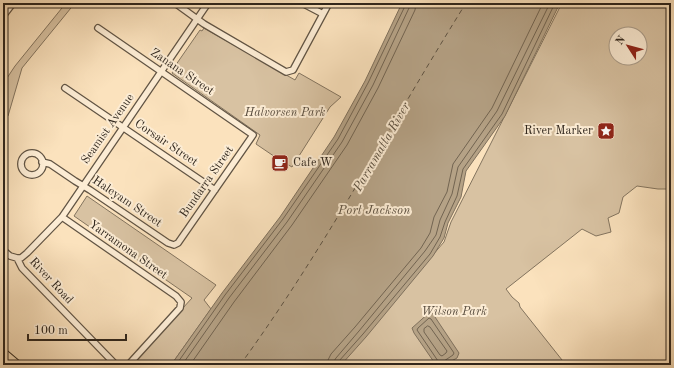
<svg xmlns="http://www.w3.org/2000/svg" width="674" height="368" viewBox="0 0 674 368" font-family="'Old Standard TT',serif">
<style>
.green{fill:#d8c2a2;stroke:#83745f;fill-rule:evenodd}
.water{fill:#b5a286;stroke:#7f705c}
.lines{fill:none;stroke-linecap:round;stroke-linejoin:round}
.shore{stroke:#726451;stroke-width:1}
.ferry{stroke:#5d5141;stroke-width:1;stroke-dasharray:5 4;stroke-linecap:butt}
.street-casing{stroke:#615444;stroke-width:8}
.highway-casing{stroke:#2e251c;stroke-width:12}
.street{stroke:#fcecd4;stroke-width:5.5}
.highway{stroke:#fbe2bd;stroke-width:10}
.labels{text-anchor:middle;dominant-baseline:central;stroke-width:4;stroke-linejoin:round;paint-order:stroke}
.street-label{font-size:12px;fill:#2e251c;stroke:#fcecd4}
.park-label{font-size:12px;font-style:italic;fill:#584c3e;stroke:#fcecd4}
.poi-label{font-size:12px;fill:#2e251c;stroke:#fcecd4;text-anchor:end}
.water-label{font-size:13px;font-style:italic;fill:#5d5141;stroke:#fcecd4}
</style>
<rect width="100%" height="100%" fill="#fbe2bd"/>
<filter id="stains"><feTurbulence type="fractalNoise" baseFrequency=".005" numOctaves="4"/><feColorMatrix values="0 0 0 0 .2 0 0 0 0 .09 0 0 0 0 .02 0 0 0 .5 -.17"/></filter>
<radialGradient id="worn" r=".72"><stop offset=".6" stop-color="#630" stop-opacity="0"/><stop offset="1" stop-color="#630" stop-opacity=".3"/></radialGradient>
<path class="green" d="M66,3h9l-53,65 -14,48 -5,5v-37l12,-18z
M562,3h109v186h-13l-21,-3 -14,11 -4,16 -11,5 3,14 -15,4 -14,-7 -76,60 6,8 7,6 1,4 46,58h-16l-2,-2 -17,1v1h-191l65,-78 39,-45 7,-20zM616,34h24v24h-24z
M204,28l91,52 4,-7 42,24 -11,10 -38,60 -7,-4h-1l-28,-19 4,-9 -88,-62 2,-3 -1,-1 27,-39 2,1z
M87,196l129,89 -12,15 7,9 -40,56h-40l61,-67 -118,-82z"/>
<path class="water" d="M402,3h158l-55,113 -39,55 -5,26 -13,26 -4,15 -11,18 -67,81 -25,28h-170l51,-72 58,-76 54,-80 31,-56z
M431,311l28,42 -2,5 -13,7h-8l-22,-32 -2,-5z"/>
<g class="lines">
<path class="shore" d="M428,326l2,1 17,24 -1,2 -4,3 -2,-1 -16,-23v-3z
M176,365l49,-70 58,-76 55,-80 30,-56 37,-77v-3
M182,365l47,-67 58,-76 55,-80 31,-57 36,-77 1,-5
M190,365l44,-63 58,-77 55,-80 31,-57 37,-78 1,-7
M327,365l1,-5 3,-6 24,-27 66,-79 9,-15 4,-16 13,-25 6,-28 39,-56 51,-105
M333,365l1,-4 2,-3 23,-27 66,-80 11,-16 4,-15 12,-26 6,-27 39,-56 53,-108
M338,365l1,-4 24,-27 67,-80 10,-17 5,-15 12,-26 6,-27 39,-55 53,-111
M439,365l-1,-4 -21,-31 1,-2 11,-10 2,1 23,34 -1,2 -9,6 -1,4"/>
<path class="ferry" d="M240,365c84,-115 151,-242 226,-362"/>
<defs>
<path id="street" d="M175,3l29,21 82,48 7,-2 36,-67
M302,3l21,11
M3,16l10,-13
M65,88l150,102
M21 164a11 11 0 1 1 22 0a11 11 0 1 1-22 0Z
M42,162l8,2 25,17 15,9 78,53 6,2 4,-2 75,-108 -155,-107
M62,217l114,79 5,6 -1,6 -50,55 -3,2
M3,250l7,6 7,2 5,10 94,97
M17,258h4l6,-5 35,-36 146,-214"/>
<path id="highway" d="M3,354l13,11"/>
</defs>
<use href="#street" class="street-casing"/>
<use href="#highway" class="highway-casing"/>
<use href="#street" class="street"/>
<use href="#highway" class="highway"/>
</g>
<defs>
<symbol id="sight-square" viewBox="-11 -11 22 22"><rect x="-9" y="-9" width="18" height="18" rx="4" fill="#8f2418" stroke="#fcecd4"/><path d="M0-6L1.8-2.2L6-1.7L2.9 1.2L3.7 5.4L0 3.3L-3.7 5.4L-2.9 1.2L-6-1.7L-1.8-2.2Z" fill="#fff"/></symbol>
<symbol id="cafe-square" viewBox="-11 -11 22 22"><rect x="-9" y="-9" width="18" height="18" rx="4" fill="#8f2418" stroke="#fcecd4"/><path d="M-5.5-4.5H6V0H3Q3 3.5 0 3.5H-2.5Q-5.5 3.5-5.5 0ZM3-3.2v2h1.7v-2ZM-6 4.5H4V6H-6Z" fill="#fff"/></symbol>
</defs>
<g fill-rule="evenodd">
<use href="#sight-square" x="596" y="121" width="20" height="20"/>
<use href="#cafe-square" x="270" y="153" width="20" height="20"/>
</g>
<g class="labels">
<g class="street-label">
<text transform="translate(182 72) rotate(34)">Zanana Street</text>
<text transform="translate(108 129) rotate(-55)">Seamist Avenue</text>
<text transform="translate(166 143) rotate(34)">Corsair Street</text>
<text transform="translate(207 182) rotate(-55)">Bundarra Street</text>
<text transform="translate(127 202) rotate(34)">Haleyam Street</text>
<text transform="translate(128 250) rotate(35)">Yarramona Street</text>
<text transform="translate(51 281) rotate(47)">River Road</text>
</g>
<g class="park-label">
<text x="285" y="113">Halvorsen Park</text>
<text x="454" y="312">Wilson Park</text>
</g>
<g class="poi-label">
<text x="593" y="131">River Marker</text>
<text x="293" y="163" text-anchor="start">Cafe W</text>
</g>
<g class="water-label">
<text transform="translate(382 147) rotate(-60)">Parramatta River</text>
<text x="374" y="210">Port Jackson</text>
</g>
</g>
<rect width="674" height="368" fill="none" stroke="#fbe2bd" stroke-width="16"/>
<rect x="4" y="4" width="666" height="360" fill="none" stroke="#2e251c" stroke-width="2"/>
<rect x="8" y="8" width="658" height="352" fill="none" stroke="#2e251c"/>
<g transform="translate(628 46) rotate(306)"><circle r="19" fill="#fcecd4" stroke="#aa9c8a"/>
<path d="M0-3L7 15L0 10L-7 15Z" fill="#8f2418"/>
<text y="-6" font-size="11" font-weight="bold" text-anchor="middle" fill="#2e251c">N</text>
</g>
<path d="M28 334v6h98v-6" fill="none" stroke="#2e251c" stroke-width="2"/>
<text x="34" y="334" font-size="12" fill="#2e251c" stroke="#fcecd4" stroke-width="3" paint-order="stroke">100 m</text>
<rect width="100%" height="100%" filter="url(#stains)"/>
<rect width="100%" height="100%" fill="url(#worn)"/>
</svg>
